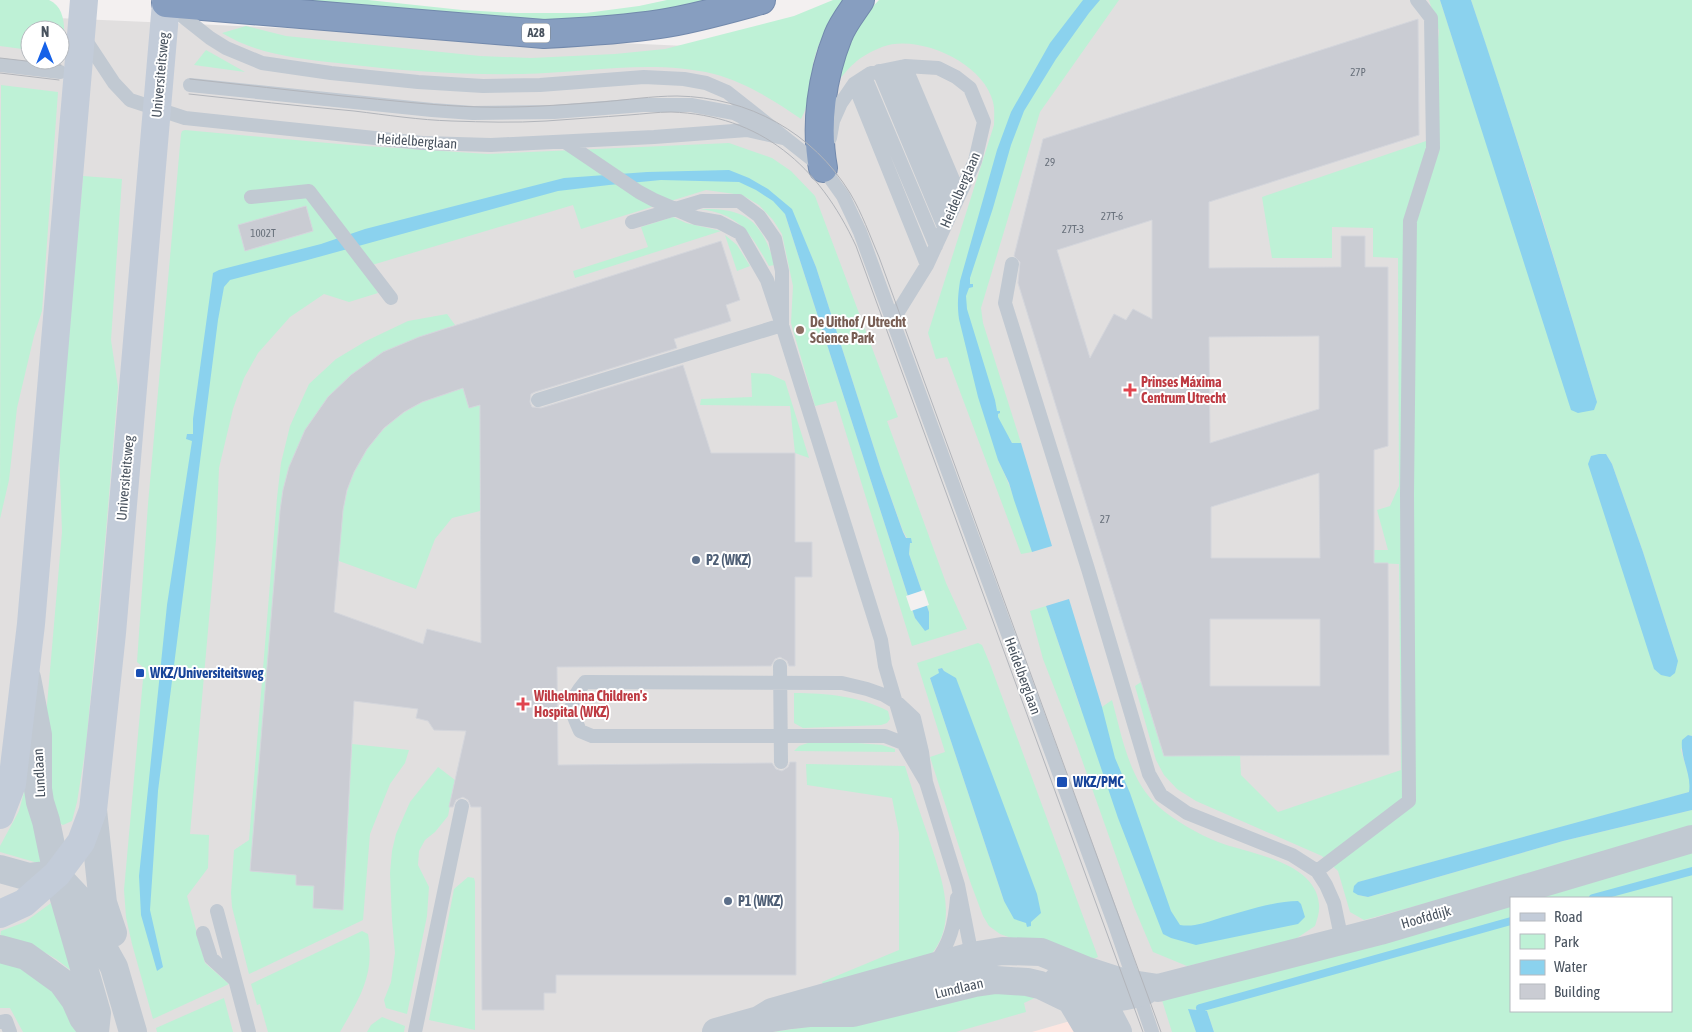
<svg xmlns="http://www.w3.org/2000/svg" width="1692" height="1032" viewBox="0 0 1692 1032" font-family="'Asap Condensed',sans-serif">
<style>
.education{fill:#e1dfdf;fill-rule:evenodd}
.medical{fill:#fce6e1}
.green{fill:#bef1d6;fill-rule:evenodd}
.water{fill:#8bd2ee}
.pier{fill:#f3f0f0}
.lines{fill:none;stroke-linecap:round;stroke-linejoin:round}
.stream{stroke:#8bd2ee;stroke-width:8}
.building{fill:#caccd3;stroke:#d4d6dc;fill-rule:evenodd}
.motorway-casing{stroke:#7289ac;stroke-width:30}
.service{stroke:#c1c9d2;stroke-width:14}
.minor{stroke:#c1c9d2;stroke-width:28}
.secondary{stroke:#c3ccd9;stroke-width:28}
.motorway{stroke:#879ec0;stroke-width:28}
.tram{stroke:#b2b5bb;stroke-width:1}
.education-dot{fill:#8d6e63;stroke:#fff;stroke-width:2}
.health-dot{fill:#e0444e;stroke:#fff;stroke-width:2}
.service-dot{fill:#5c6f8a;stroke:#fff;stroke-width:2}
.transit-dot{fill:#1a4fb4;stroke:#fff;stroke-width:2}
.labels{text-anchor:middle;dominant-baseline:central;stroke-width:4;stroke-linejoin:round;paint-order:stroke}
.number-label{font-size:11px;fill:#68707b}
.shield{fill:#fff;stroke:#7f868e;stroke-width:1}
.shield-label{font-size:12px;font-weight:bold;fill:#48525e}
.street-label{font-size:14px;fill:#48525e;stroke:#fff}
.education-label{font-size:14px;font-weight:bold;fill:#785e54;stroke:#fff;text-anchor:start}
.health-label{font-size:14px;font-weight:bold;fill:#be3a42;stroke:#fff;text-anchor:start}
.service-label{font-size:14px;font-weight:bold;fill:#4e5e75;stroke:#fff;text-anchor:start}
.transit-label{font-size:14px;font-weight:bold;fill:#164399;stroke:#fff;text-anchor:start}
</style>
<rect width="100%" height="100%" fill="#f3f0f0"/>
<path class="education" d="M0,0l34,17 811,36 163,-53h480l204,599v433h-1692zM30,30h30v30h-30zM1511,898h160v113h-160z"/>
<path class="medical" d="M1077,1019l22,13h-67z"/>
<path class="green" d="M0,0h49c19,8 16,36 13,53h-2v-23h-30v20l-30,-4z
M276,0h92l94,10 53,3h71l53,-7 28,-6h71l-10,4 -181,21z
M833,0h16c-19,21 -33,43 -37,71 -3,18 -2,32 -11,48 -26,-18 -56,-37 -87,-45 -63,-15 -128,-1 -192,0 -61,1 -123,-3 -184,-11 -39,-4 -82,-9 -116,-30l24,-7 40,10 194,20 51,2 84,-4 50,-5 129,-33z
M879,0h240l-79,112 -59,196 2,15 38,120h-9l-3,-6 -11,23c15,29 23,61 34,92l-11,2 -74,-197 -11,2 -8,-26 66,-208c0,-7 1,-16 -1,-23 -9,-39 -75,-69 -111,-55 -25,10 -33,20 -49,41l5,-23 25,-48z
M1429,0h11l68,210 89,192 -60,-201 -66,-201h221v736l-4,-1 -7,15 10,33 -2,9 -10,3 -320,87 -1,13 10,2 195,-56 129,-31v21l-328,89 -14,-8 -12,-41 -16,-15 -126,-55 -19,-12 -13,-14 -8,-15 -21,-74 6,-4 23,74 76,-1 1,20 37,37 123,-42 -2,-206 -25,-1v-13h14l-11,-40 13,-4 9,-20 -1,-228 -25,-1v-29l-41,-1v31h-60l-10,-61 164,-56 13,-110zM1606,454l6,10 31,88 35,109z
M206,50l39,22 -51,-7z
M1,85l57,7 -16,219 -8,25 -17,72 -8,72 -9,39z
M185,130l165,15 138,9 241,-11 43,15 19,13 24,25 83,221 -11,4 59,162 21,46 -55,17 -76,-245 -21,5 -24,-83 2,-37 -11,-52 -9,-14 -14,-15 -17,-10 -36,-5 -125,39 -8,-24 -211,63 16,25 -29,9 -25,-8 -34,23 -32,36 -14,25 -11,31 -14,59 -3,72 -26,294 19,1 -1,33 -21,28 18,67 24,21 -76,35 -21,-75 -6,-27 -2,-27 20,-222 -7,-6 11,-158 33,-370 1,-3zM791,209l25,58 65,203 22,61 7,12 -1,11 20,58v17l-5,-2 -9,-9 -130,-404z
M83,176l39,3 -11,161 7,47 -12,144 -20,215 -9,56 -5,19 -9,4 -10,-5 -8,-92 17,-196 -3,-84z
M700,209c48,-1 61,12 75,56l-6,1c-18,-32 -29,-52 -69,-57z
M673,217l13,6 35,8 -146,47 -2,-7 75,-24 -7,-20z
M725,235l12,10 13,21 -13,5z
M447,314l8,11c-51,17 -94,33 -128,76l-47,138 -29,332 46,4 17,11 -1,22 30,2 9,-166 57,6 -4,13 -15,21 -20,50 -7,86 -114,54 -17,-67 -1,-14 3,-43 15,-10 28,-342 4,-35 9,-37 19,-42 27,-25 30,-18 42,-20z
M751,373l18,1 16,7 24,77 -14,-5 -5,-47 -90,-1 1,-6 51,-2z
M463,388l6,20 12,-4 -1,107 -28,7 -17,21 -19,50 -77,-28c1,-22 1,-44 7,-65 10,-41 38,-76 77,-94 12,-6 26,-10 40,-14z
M1046,606l35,104 21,-3 10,-7c10,36 17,81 47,107 16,14 39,27 59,35 31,12 97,19 101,62 1,8 -2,15 -4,22l-27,18 -101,22 -34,-14 -19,-45 -57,-161 -34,-87 -13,-48z
M978,643l4,2 8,19 108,293 -10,4 -71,-21 -17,-6 -11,-8 -6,-10 -12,-32 -41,-127 15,-5 -28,-89zM942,668l2,3 87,255 -5,-3 -22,-22 -74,-223 10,-5 -2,-4z
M794,693c32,0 65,3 94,18l2,8 -3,4 -6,2 -78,3 -9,-5z
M808,743h49l25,2 13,4v3l-101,-1 5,-5z
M806,764l99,2c7,23 15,47 23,70 12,39 33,86 1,121l-103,33 -4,-8 77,-32v-117l-7,-35 -85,-13z
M438,767l17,13 -7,36 -13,16 -10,8 -6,11 -1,14 11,22 -2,29 -20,98 -21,-6 -2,-8 7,-18 4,-29 -3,-33 -2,-47 2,-22 4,-17 14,-32z
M30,787l17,70 -9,6 -38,-11v-6l19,-35 5,-19z
M1692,851v181h-478l-7,-21 -18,-2 7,23h-24l-11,-35 350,-95v109h160v-113h-147z
M468,877l6,1 1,4v148l-46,-10 25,-131z
M51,903l22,69 -17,-13 -14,-8 -42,-14 1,-6 24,-9z
M362,931l6,3c7,41 -8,63 -28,98h-72l-8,-28 -3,1 -6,-21z
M0,957l12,3 40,28 27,44h-56l-13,-24h-10z
M988,986l57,7 -21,10 2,9 -70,20h-183l125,-19z
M224,998l9,34h-76l-1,-4z
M382,1017l23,9 -1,6h-37l4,-7z"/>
<path class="water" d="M1083,0h17l-11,13 -33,46 -32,52 -13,34 -18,63 -23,70v6h3v3l-4,1 -3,8 1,13 28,91 2,11h3v2l-2,1v3l14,26h9l31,103 -20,6 -18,-52 -5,-17 -11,-23 -20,-63 -19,-78c-2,-14 -1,-24 1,-38l37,-131 14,-38 39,-69z
M1440,0h31c45,133 86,267 126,402l-3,8 -16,3 -7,-3z
M729,170l20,8 19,11 24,20 24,58 65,203 22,62 3,6h5l1,5h-2l-1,11 20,58v17l-4,2 -10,-13 -130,-404 -12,-13 -17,-11 -17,-8 -78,-2 -52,5 -51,6 -254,70 -74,19 -6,7 -6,33 -60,471 -8,119 13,57 -6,4 -16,-56 -2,-39 28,-271 25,-164 -6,-2 1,-5h6v-15l20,-146 6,-3 102,-26 44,-15 199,-51 83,-6z
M1599,454h7l6,10 31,88 35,109 -3,12 -5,4 -9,-2 -7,-6 -66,-205 3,-8z
M1069,599l33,108 13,51 15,35 41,118 9,14c14,2 24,-2 37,-6 24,-7 57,-18 81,-18l3,3 4,13 -7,7 -102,21 -25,-7 -8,-4 -45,-116 -72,-212z
M942,668l2,3 12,7 81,216 4,19 -10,9v4l-4,1 -1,-4 -12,-4 -10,-18 -74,-223 9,-5 -1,-4z
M1688,735l4,1v74l-129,31 -195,56 -10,-2 -5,-3 1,-6 4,-4 331,-90c3,-18 -9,-33 -7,-52z
M1188,1009l19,2 7,21h-18z"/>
<path class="pier" d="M924,590l5,15 -18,6 -5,-15z"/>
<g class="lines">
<path class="stream" d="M1593,898l99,-27
M1208,1032l-8,-24 311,-87"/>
</g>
<path class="building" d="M1418,19l1,116 -210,67v66l132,-1v-31h24v31h23v179l-14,4v113h14l1,192 -225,1 -146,-473 2,-21 -6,-6 29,-117zM1152,220v99l-19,-10 -7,11 -12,-6 -24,44 -33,-108zM1319,336v73l-109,34 -1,-106zM1319,473l1,85h-109v-51zM1210,619h110v67h-110z
M306,206l7,25 -68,20 -7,-26z
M721,241l19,59 -14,5 5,16 -57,18 3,9 -142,44 -4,2 -1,8 2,5 9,1 142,-43 28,88h84v89h17v35h-17v89h-6l-2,-5 -7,-4 -5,2 -4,7 -214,1 1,98 214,-2 4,6 6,2 6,-4 2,-5h6v213h-240v18h-12v17h-62l-1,-203h-10l-3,-7 -5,-3 -7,3 -3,7h-4l17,-76 -32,-1 -6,-9 -12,-3 2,-9 -64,-8 -11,209 -30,-2 1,-22 -18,-1v-10l-46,-4 30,-360 3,-21 6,-23 16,-37 23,-33 23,-22 32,-23 36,-15zM463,388l6,20 11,-3 1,238 -54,-14 -4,15 -89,-32 9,-102 4,-20 7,-18 13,-23 17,-21 20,-16 18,-10z"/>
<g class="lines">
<defs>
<path id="motorway" d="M166,3l378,31c39,-2 77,-4 116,-10 34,-5 68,-15 101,-24
M823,168c-8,-43 -1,-92 15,-132 5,-13 15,-25 22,-36"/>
</defs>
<use href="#motorway" class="motorway-casing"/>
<path class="service" d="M172,8l38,30 16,10 36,15 69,10 87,9 65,4 57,-1 104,-8 40,2 22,4 21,9 96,76 20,28 17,36 255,693 37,107
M83,36l31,47 16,17 55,18 237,25 69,2 163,-8 93,-7 36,8
M0,65l60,7
M905,66l54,128
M892,69l60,142
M879,71l65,156
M865,77l71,169
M854,84l73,181
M190,85l242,25 41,3 81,-1 89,-7h48l43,8 26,13
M830,138l3,-17 8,-18 13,-19 17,-11 34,-7 33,2 18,9 14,11 14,34 -9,39 -48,104 -34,55
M251,197l58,-6 82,107
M632,222l70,-21h37l20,15 16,23 7,32v54l99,315 4,26 25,84
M1012,264l-7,39 83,266 61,205 12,21 26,18 105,42 25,16 9,14 8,18 8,38
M538,400l244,-75 -15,-45 -27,-47 -21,-11 -23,-4 -42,-18 -15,-8 -74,-50
M780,666l1,96
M926,782l-23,-39 -18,-7h-293l-12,-5c-10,-23 -13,-28 5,-49l257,1 25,6 17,6 15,9 15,14 8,34 4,30 32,103 14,71 4,3
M1317,871l92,-70 -2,-307 3,-273 23,-73 -2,-130 -14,-18
M217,911l32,121
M203,933l8,25 23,21
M934,964c16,-19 21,-41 23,-66
M0,1022l6,-1 4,11
M415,1032l47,-226"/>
<path class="minor" d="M27,678l11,57v54l2,13 6,19 11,53 40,139 -2,19
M93,810l10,93 10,30
M0,869l29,8 28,-3
M61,880l29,31 10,31 14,25 19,65
M0,949l26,7 36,26 13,18 8,18 7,9
M1058,980c13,6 28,17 44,18 13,1 30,-3 43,-7
M1093,984l25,48
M759,1020l13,-8 200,-56 30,-5 39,1 44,18 40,13 33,5 222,-57 312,-92
M716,1032l43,-12 32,-5 18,-2h44l122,-30 21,-3 31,2 13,3 31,15 19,32"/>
<path class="secondary" d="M0,815l12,-31 19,-160 53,-624
M0,914l24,-11 33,-29 24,-32 12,-32 19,-177 54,-630"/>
<use href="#motorway" class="motorway"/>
<path class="tram" d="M0,58l61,7
M0,73l59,7
M190,79c51,6 102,11 153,17 46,4 92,10 138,11 40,1 80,-2 120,-5 25,-2 51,-6 76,-6 72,1 136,37 173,97 12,20 20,43 29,64l282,775
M189,94c55,6 110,12 165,17 33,4 65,9 98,10 31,1 63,2 94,0 28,-2 56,-4 83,-6 14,-1 28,-3 42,-3 90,3 148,54 185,134l287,786"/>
</g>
<circle class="education-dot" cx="800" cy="330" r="5"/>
<g class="health-dot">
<path d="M1127.5 382.5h5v5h5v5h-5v5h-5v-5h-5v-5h5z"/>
<path d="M520.5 696.5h5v5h5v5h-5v5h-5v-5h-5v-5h5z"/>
</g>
<g class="service-dot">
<circle cx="696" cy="560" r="5"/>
<circle cx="728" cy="901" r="5"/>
</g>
<g class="transit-dot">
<rect x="135" y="668" width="10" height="10" rx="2.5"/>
<rect x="1056" y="776" width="12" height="12" rx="2.5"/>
</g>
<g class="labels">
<g class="number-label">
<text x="1358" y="72">27P</text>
<text x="1050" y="162">29</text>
<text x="1112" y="216">27T-6</text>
<text x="1073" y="229">27T-3</text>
<text x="263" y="233">1002T</text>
<text x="1105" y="519">27</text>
</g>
<rect class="shield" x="522" y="23.5" width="28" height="19" rx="4"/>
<g class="shield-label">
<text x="536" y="33">A28</text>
</g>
<g class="street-label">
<text transform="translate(160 75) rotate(-85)">Universiteitsweg</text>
<text transform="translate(417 141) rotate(4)">Heidelberglaan</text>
<text transform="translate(960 190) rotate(-67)">Heidelberglaan</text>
<text transform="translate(125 478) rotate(-85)">Universiteitsweg</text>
<text transform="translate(1023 676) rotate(70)">Heidelberglaan</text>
<text transform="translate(39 773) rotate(-93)">Lundlaan</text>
<text transform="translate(1426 917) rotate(-16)">Hoofddijk</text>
<text transform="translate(959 988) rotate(-13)">Lundlaan</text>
</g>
<g class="education-label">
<text x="810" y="322">De Uithof / Utrecht<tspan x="810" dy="16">Science Park</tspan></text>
</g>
<g class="health-label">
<text x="1141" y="382">Prinses Máxima<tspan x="1141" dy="16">Centrum Utrecht</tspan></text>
<text x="534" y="696">Wilhelmina Children's<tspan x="534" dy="16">Hospital (WKZ)</tspan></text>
</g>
<g class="service-label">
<text x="706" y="560">P2 (WKZ)</text>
<text x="738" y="901">P1 (WKZ)</text>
</g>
<g class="transit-label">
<text x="150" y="673">WKZ/Universiteitsweg</text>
<text x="1073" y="782">WKZ/PMC</text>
</g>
</g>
<rect x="1510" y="897" width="162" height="115" fill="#ffffff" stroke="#b6babf"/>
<rect x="1520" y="913" width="25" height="8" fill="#c3ccd9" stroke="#b6babf"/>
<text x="1554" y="922" font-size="15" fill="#48525e">Road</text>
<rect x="1520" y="934" width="25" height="15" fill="#bef1d6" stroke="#b6babf"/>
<text x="1554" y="947" font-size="15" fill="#48525e">Park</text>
<rect x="1520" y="960" width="25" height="15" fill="#8bd2ee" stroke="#b6babf"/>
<text x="1554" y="972" font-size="15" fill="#48525e">Water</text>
<rect x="1520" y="984" width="25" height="15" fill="#caccd3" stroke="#b6babf"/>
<text x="1554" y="997" font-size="15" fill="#48525e">Building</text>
<g transform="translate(45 45)"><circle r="24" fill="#ffffff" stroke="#b6babf"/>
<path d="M0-4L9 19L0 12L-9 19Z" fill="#1561e8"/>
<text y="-8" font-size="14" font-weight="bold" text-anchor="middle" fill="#48525e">N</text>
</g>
</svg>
